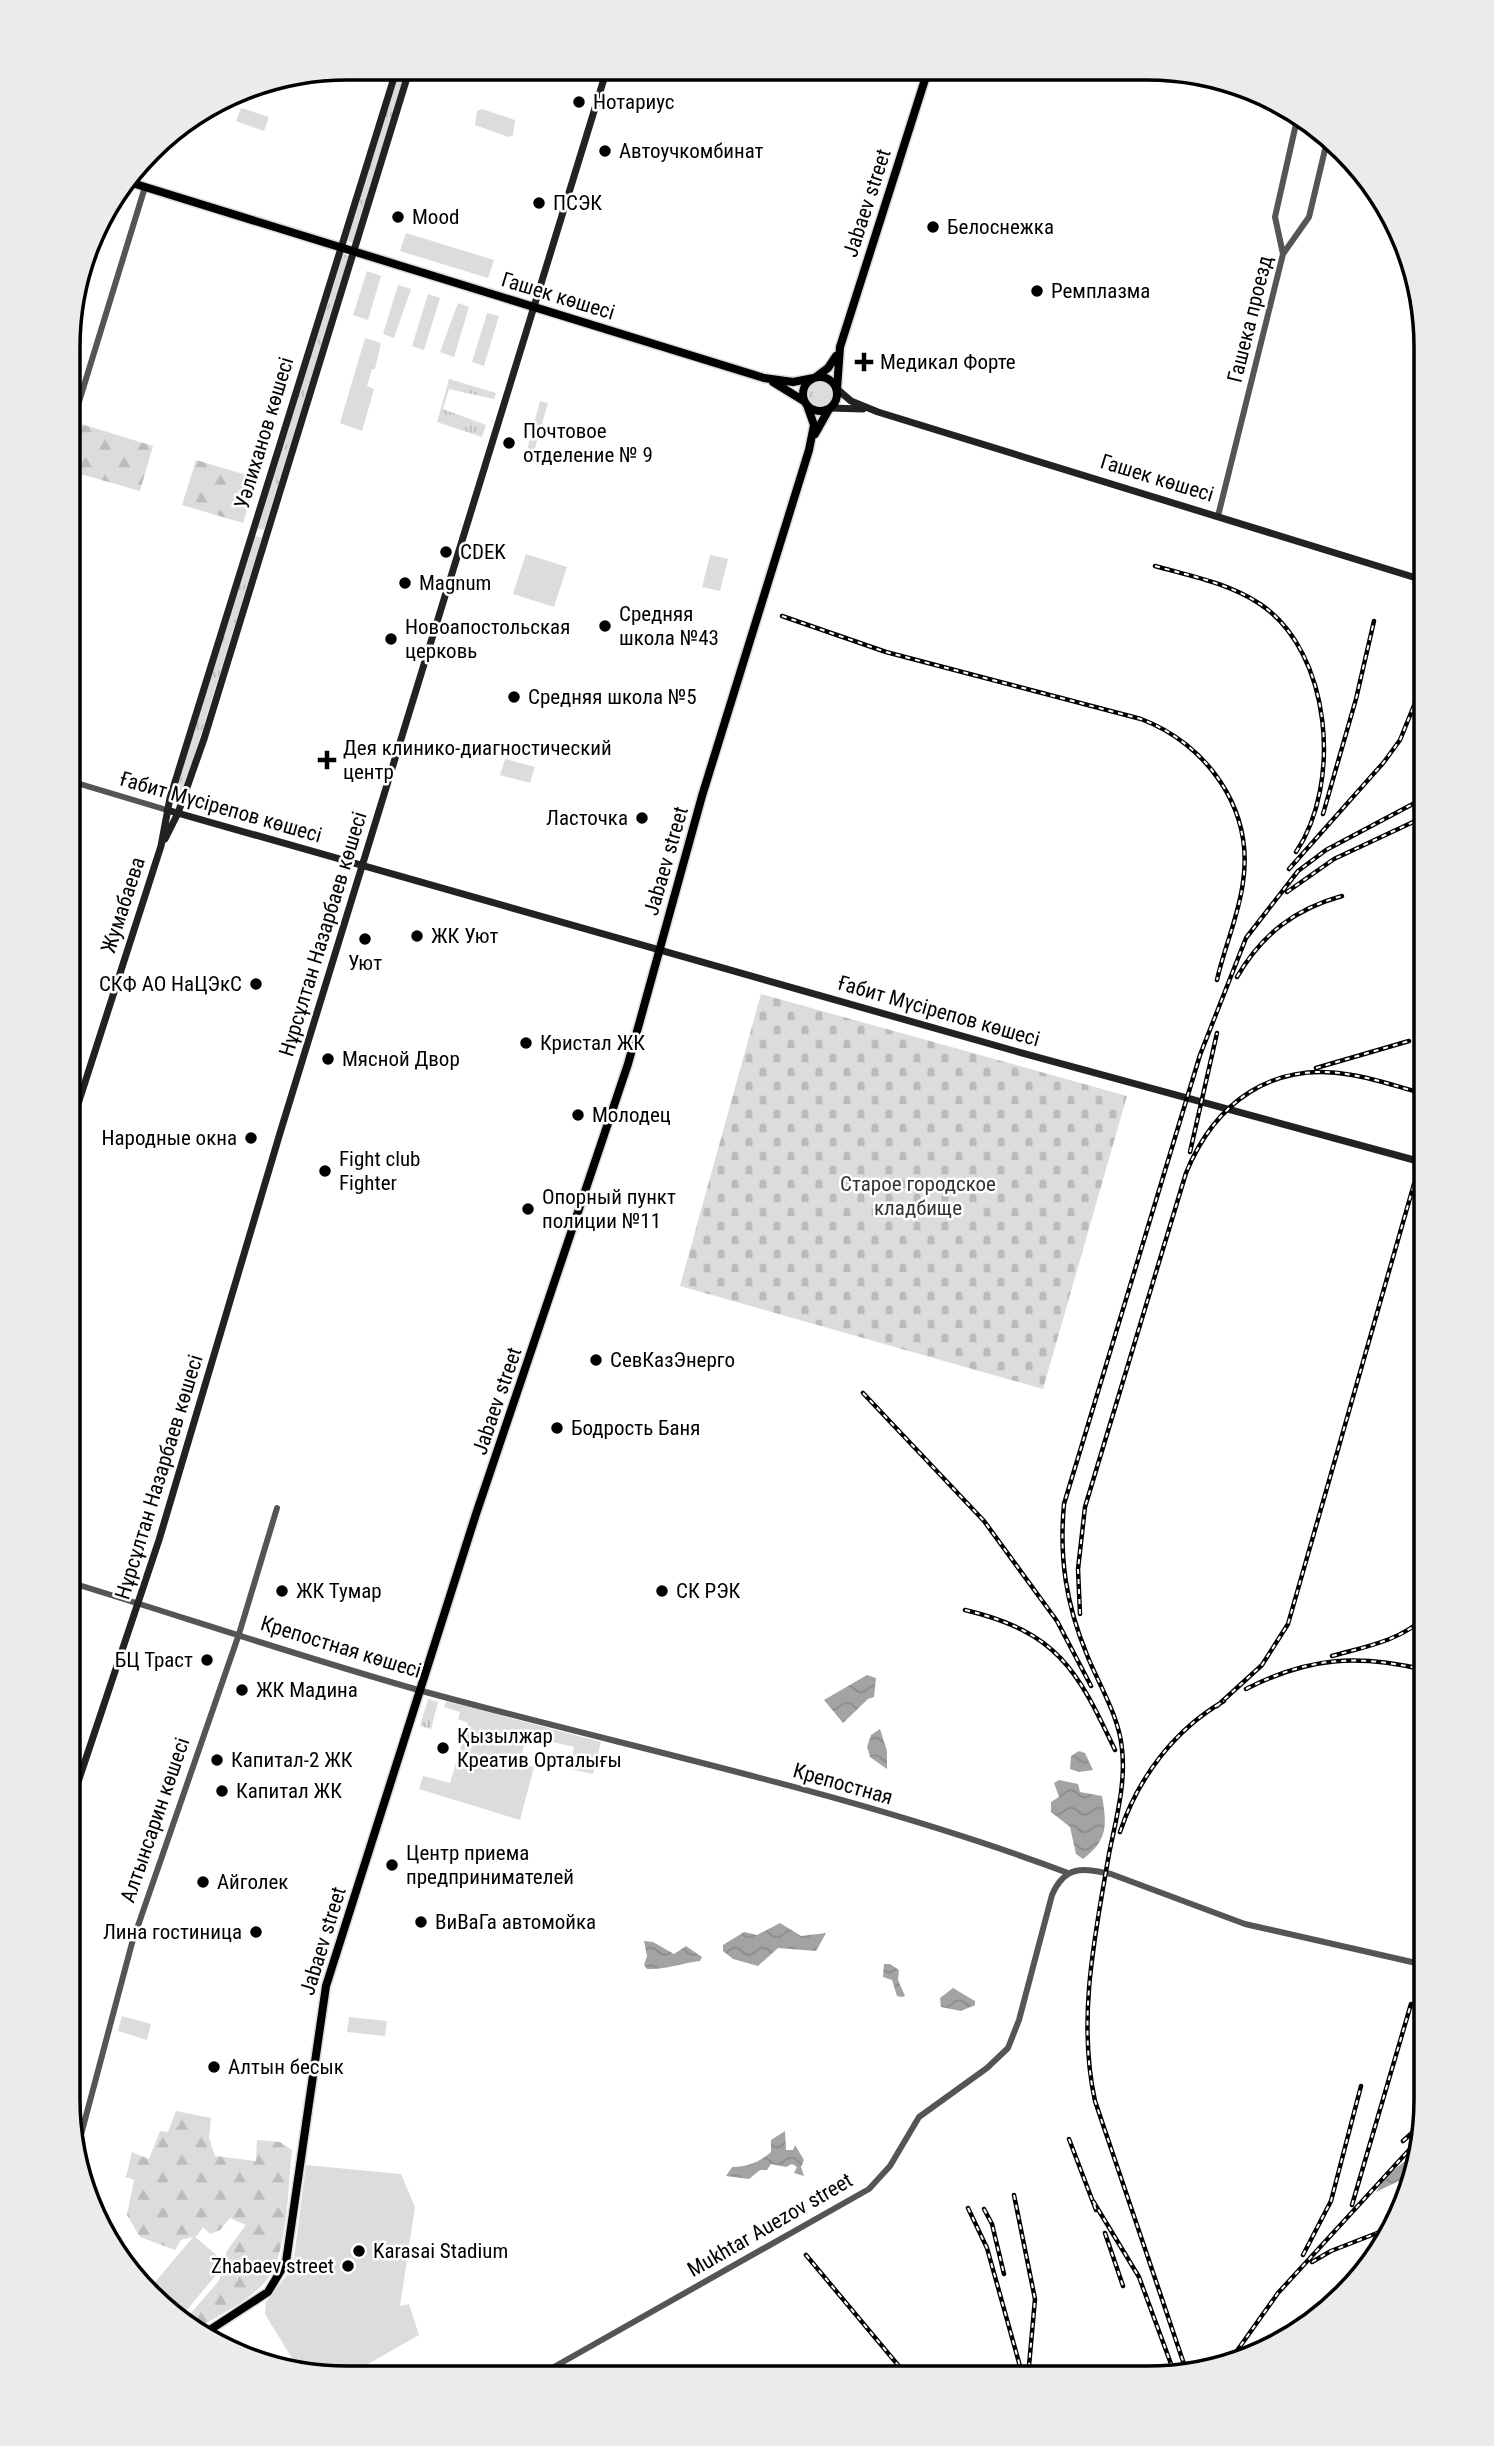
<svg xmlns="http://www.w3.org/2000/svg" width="1494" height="2446" viewBox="0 0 1494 2446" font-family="'Roboto Condensed',sans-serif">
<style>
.grass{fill:url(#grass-tufts)}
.forest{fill:url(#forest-firs)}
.cemetery{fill:url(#cemetery-stones)}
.park{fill:#dcdcdc}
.water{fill:url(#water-waves)}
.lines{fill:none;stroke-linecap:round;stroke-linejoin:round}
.primary-casing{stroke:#dbdbdb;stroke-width:11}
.tertiary{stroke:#555;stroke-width:6}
.secondary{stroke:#222;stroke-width:7}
.primary{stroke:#000;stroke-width:8}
.rail-casing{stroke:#000;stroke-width:4.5}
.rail{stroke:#fff;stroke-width:2;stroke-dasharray:5;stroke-linecap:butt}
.poi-dot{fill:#000;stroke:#fff;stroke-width:2.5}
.labels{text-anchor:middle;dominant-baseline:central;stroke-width:5;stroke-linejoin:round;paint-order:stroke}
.poi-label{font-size:21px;fill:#000;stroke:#fff;text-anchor:start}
.street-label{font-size:21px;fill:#000;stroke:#fff}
.park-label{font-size:21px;fill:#333;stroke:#fff}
.rim{fill:none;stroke:#000;stroke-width:3.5}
</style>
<defs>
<pattern id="grass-tufts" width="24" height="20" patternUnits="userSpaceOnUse" patternTransform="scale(1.75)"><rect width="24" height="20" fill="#dcdcdc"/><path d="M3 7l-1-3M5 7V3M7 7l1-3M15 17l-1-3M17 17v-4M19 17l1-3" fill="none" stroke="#bbb"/></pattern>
<pattern id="forest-firs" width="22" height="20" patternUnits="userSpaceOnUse" patternTransform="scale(1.75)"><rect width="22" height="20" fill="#dcdcdc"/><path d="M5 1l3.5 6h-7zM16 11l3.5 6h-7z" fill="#bbb"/></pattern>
<pattern id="cemetery-stones" width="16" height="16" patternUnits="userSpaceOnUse" patternTransform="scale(1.75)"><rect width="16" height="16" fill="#dcdcdc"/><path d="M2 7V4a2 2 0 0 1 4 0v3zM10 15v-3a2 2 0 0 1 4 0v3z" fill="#bbb"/></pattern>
<pattern id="water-waves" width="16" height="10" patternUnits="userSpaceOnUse" patternTransform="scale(1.75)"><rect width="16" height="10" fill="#a3a3a3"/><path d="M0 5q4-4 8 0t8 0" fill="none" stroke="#8b8b8b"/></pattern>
</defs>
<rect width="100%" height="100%" fill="#fff"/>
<path class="grass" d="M400,68h7l-54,175 -6,-2z
M341,254l8,2 -85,274 -8,-2z
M449,379l47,14 -2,6 -45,-10 -6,20 43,16 -4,12 -45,-15z
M806 394a14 14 0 1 1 28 0a14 14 0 1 1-28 0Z
M254,536l8,2 -81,261 -8,-2z
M428,1699l10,3 -7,27 -11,-3z"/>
<path class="forest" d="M78,423l75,23 -13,45 -70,-20v-23z
M196,460l61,18 -14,45 -61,-18z
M176,2111l35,7 -2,20 6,18 41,5 1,-21 23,2 12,8c-4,34 -4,99 -23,127 -18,24 -50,38 -75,53l-12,-7 36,-41 8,-18v-12l20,-27 -16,-7 -10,12 -10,4 -7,-7 -6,9 -16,4 -6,10 -35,-13 -13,-22 7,-35 -8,-3 6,-25 17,7 11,-28 8,1z"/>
<path class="cemetery" d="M761,994l366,102 -84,293 -363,-103z"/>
<path class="park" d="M241,108l28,9 -5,14 -28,-10z
M482,109l33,11 -2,15 -4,2 -34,-12 2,-14z
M406,233l88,27 -6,18 -88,-27z
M367,271l14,5 -13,44 -15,-5z
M398,285l13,4 -17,49 -11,-4z
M428,294l12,4 -16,52 -12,-4z
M458,303l11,4 -15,50 -14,-5z
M487,313l12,3 -15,50 -12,-4z
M365,338l16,5 -6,26h-3l-5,17 7,3 -12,42 -22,-8z
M540,401l8,2 -15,52 -7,-2z
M526,554l41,13 -13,40 -41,-13z
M710,555l18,4 -8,32 -18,-4z
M505,759l30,8 -5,16 -30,-8z
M446,1701l155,41 -8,32 -23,-5 4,-22 -47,-11 -8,27 15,4 -14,53 -101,-31 4,-13 27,7 18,-60 -10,-4 2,-7 -16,-5z
M122,2016l29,8 -4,16 -29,-9z
M349,2017l38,4 -2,15 -38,-4z
M306,2165l95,9 14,33 -15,99 9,-2 10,31 -72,41 -46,-3 -36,-59 1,-12 21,-27 7,-17z
M194,2236l32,27 -45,54 -31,-29z"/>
<path class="water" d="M867,1675l9,3 -2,19 -6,2 -25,24 -19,-23z
M880,1729l7,22v18l-17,-12 -3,-10 4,-12z
M1079,1751l6,2 8,17 -14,2 -9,-3 1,-13z
M1059,1780l19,4 2,8 22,4c5,29 6,44 -19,63l-7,-5 -6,-27 -19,-15v-10l8,-5 -5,-14z
M780,1923l21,13 25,-3 -10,18 -38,-3 -20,18 -25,-7 -10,-8v-6l21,-13 13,3z
M644,1941l9,1 21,12 12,-8 16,11 -2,4c-19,2 -34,9 -53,8l-3,-4 3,-9z
M884,1964h6l9,6 -1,10 7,16 -3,1 -5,-1 -5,-16 -9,-3z
M953,1988l22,13v4l-14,6 -20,-4 -1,-9z
M785,2131l1,19h7l2,-5 9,15 -3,7 3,9 -10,-3 3,-6 -5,-3 -6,3 -15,-3 -4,6h-7l-11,9 -23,-3 6,-9c17,-1 26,-4 39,-15v-12z
M1405,2161l4,8 -2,8 -31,15 9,-15z"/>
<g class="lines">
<defs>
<path id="primary" d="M129,182l635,196 29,4 21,-4
M803 394a17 17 0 1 1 34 0a17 17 0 1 1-34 0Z
M816,377l12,-9 8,-12
M773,382l31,19
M837,389l3,-42 88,-277
M815,434l14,-25
M202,2335l66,-43 18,-30 40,-276 150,-472 152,-450 74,-268 107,-346 5,-25 -7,-20"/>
</defs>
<use href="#primary" class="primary-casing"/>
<path class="tertiary" d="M1283,254l-8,-37 23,-102
M70,431l75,-244
M1218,516l65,-262 26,-37 19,-80
M70,781l97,29
M69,1582c118,36 235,76 353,109 216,59 436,103 646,182
M78,2146l54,-203 107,-309 38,-126
M538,2376l331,-187 21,-23 29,-49 68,-49 21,-20 11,-28 33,-125c13,-30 30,-27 59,-21l134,50 180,41"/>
<path class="secondary" d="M837,389l14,12 27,11 548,169
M830,408l33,1
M167,810l848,241 410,112
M165,839l13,-26 26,-74 206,-671
M70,1129l91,-283 9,-48 227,-730
M69,1809l90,-269 121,-407 327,-1064"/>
<use href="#primary" class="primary"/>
<defs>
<path id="rail" d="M1155,566c36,10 73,17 105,38 72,48 82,180 36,248
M782,616l104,36 255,67c66,25 113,90 102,163 -4,33 -19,66 -26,98
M1323,814l33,-115 18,-78
M1289,869l95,-107 16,-22 26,-64
M1287,892l47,-33 92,-43
M1237,977c25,-43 58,-68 105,-81
M1316,1068l93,-27
M1190,1152l27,-119
M863,1393l121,128 73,100 34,65
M965,1610c92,22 112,59 150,140
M1080,1614l-2,-45 7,-62 101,-334c29,-71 87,-113 166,-98 25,4 49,13 73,19
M1332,1656c32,-9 68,-15 93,-39
M1246,1689c63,-32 111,-35 179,-19
M1217,1706l45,-41 26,-41 126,-440
M1120,1832c18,-54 54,-102 104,-131
M1069,2139l27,71
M1403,2141l22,-20
M1014,2195l21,104 -7,78
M1093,2201l46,76 35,95
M1352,2205l59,-201
M968,2208l19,40 36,129
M984,2209l8,15 12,50
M1105,2233l18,53
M806,2255l102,122
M1303,2255l28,-54 30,-115
M1312,2262l19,-11 59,-23
M1229,2362l49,-69 143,-156
M1186,2370l-91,-269c-18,-82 0,-166 14,-247 7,-35 17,-70 13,-105 -3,-33 -23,-64 -35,-94 -21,-51 -28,-97 -23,-151l136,-449 46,-117 52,-67 28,-21 100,-53"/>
</defs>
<use href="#rail" class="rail-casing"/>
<use href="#rail" class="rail"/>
</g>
<g class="poi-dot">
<circle cx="579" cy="102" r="7"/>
<circle cx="605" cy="151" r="7"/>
<circle cx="539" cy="203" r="7"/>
<circle cx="398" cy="217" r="7"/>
<circle cx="933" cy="227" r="7"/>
<circle cx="1037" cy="291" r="7"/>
<path d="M860.5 351.5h7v7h7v7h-7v7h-7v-7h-7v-7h7z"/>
<circle cx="509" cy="443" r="7"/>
<circle cx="446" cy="552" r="7"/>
<circle cx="405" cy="583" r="7"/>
<circle cx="605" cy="626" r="7"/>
<circle cx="391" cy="639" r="7"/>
<circle cx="514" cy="697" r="7"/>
<path d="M323.5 749.5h7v7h7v7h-7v7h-7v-7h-7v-7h7z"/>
<circle cx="642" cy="818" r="7"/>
<circle cx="417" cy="936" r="7"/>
<circle cx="365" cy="939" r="7"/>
<circle cx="256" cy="984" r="7"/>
<circle cx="526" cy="1043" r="7"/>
<circle cx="328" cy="1059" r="7"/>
<circle cx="578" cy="1115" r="7"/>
<circle cx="251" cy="1138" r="7"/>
<circle cx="325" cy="1171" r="7"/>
<circle cx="528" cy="1209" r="7"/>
<circle cx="596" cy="1360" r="7"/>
<circle cx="557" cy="1428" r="7"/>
<circle cx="282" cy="1591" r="7"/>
<circle cx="662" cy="1591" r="7"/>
<circle cx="207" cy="1660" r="7"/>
<circle cx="242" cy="1690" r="7"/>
<circle cx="443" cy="1748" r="7"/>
<circle cx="217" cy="1760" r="7"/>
<circle cx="222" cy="1791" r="7"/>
<circle cx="392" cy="1865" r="7"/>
<circle cx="203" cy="1882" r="7"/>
<circle cx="421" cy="1922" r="7"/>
<circle cx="256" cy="1932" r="7"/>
<circle cx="214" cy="2067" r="7"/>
<circle cx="359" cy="2251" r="7"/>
<circle cx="348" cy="2266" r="7"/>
</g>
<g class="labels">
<g class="poi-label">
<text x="593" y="102">Нотариус</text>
<text x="619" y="151">Автоучкомбинат</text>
<text x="553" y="203">ПСЭК</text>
<text x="412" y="217">Mood</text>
<text x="947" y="227">Белоснежка</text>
<text x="1051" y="291">Ремплазма</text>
<text x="880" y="362">Медикал Форте</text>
<text x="523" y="431">Почтовое<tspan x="523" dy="24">отделение № 9</tspan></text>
<text x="460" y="552">CDEK</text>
<text x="419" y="583">Magnum</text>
<text x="619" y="614">Средняя<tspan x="619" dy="24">школа №43</tspan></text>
<text x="405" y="627">Новоапостольская<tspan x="405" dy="24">церковь</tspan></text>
<text x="528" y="697">Средняя школа №5</text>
<text x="343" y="748">Дея клинико-диагностический<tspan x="343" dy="24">центр</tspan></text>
<text x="628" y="818" text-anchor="end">Ласточка</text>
<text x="431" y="936">ЖК Уют</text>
<text x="365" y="963" text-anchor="middle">Уют</text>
<text x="242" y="984" text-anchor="end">СКФ АО НаЦЭкС</text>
<text x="540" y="1043">Кристал ЖК</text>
<text x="342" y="1059">Мясной Двор</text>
<text x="592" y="1115">Молодец</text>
<text x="237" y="1138" text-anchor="end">Народные окна</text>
<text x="339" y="1159">Fight club<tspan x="339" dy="24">Fighter</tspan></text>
<text x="542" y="1197">Опорный пункт<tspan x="542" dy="24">полиции №11</tspan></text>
<text x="610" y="1360">СевКазЭнерго</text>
<text x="571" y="1428">Бодрость Баня</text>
<text x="296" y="1591">ЖК Тумар</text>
<text x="676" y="1591">СК РЭК</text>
<text x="193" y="1660" text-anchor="end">БЦ Траст</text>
<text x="256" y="1690">ЖК Мадина</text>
<text x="457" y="1736">Қызылжар<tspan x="457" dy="24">Креатив Орталығы</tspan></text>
<text x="231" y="1760">Капитал-2 ЖК</text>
<text x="236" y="1791">Капитал ЖК</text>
<text x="406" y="1853">Центр приема<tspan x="406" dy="24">предпринимателей</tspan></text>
<text x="217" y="1882">Айголек</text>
<text x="435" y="1922">ВиВаГа автомойка</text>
<text x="242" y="1932" text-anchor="end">Лина гостиница</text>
<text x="228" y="2067">Алтын бесык</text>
<text x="373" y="2251">Karasai Stadium</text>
<text x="334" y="2266" text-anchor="end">Zhabaev street</text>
</g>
<g class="street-label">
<text transform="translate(867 203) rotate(-72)">Jabaev street</text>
<text transform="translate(558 296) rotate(17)">Гашек көшесі</text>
<text transform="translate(1250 319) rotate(-76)">Гашека проезд</text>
<text transform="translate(264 433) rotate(-73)">Уәлиханов көшесі</text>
<text transform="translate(1157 478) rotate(17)">Гашек көшесі</text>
<text transform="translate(221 807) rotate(16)">Ғабит Мүсірепов көшесі</text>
<text transform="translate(666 861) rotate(-74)">Jabaev street</text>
<text transform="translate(123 905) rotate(-72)">Жумабаева</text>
<text transform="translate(323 934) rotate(-73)">Нұрсұлтан Назарбаев көшесі</text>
<text transform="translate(939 1011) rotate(16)">Ғабит Мүсірепов көшесі</text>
<text transform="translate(497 1401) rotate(-71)">Jabaev street</text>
<text transform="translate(159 1477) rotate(-73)">Нұрсұлтан Назарбаев көшесі</text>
<text transform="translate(341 1647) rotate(17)">Крепостная көшесі</text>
<text transform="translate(843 1784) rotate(16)">Крепостная</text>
<text transform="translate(155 1820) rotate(-71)">Алтынсарин көшесі</text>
<text transform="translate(323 1941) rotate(-73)">Jabaev street</text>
<text transform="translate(770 2225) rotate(-30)">Mukhtar Auezov street</text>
</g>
<g class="park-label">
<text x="918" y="1184">Старое городское<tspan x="918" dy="24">кладбище</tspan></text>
</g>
</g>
<path d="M0 0H1494V2446H0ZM347 80H1147A267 267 0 0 1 1414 347V2099A267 267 0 0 1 1147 2366H347A267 267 0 0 1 80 2099V347A267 267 0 0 1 347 80Z" fill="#ebebeb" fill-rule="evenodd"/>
<path class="rim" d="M347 80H1147A267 267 0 0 1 1414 347V2099A267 267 0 0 1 1147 2366H347A267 267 0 0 1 80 2099V347A267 267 0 0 1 347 80Z"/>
</svg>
